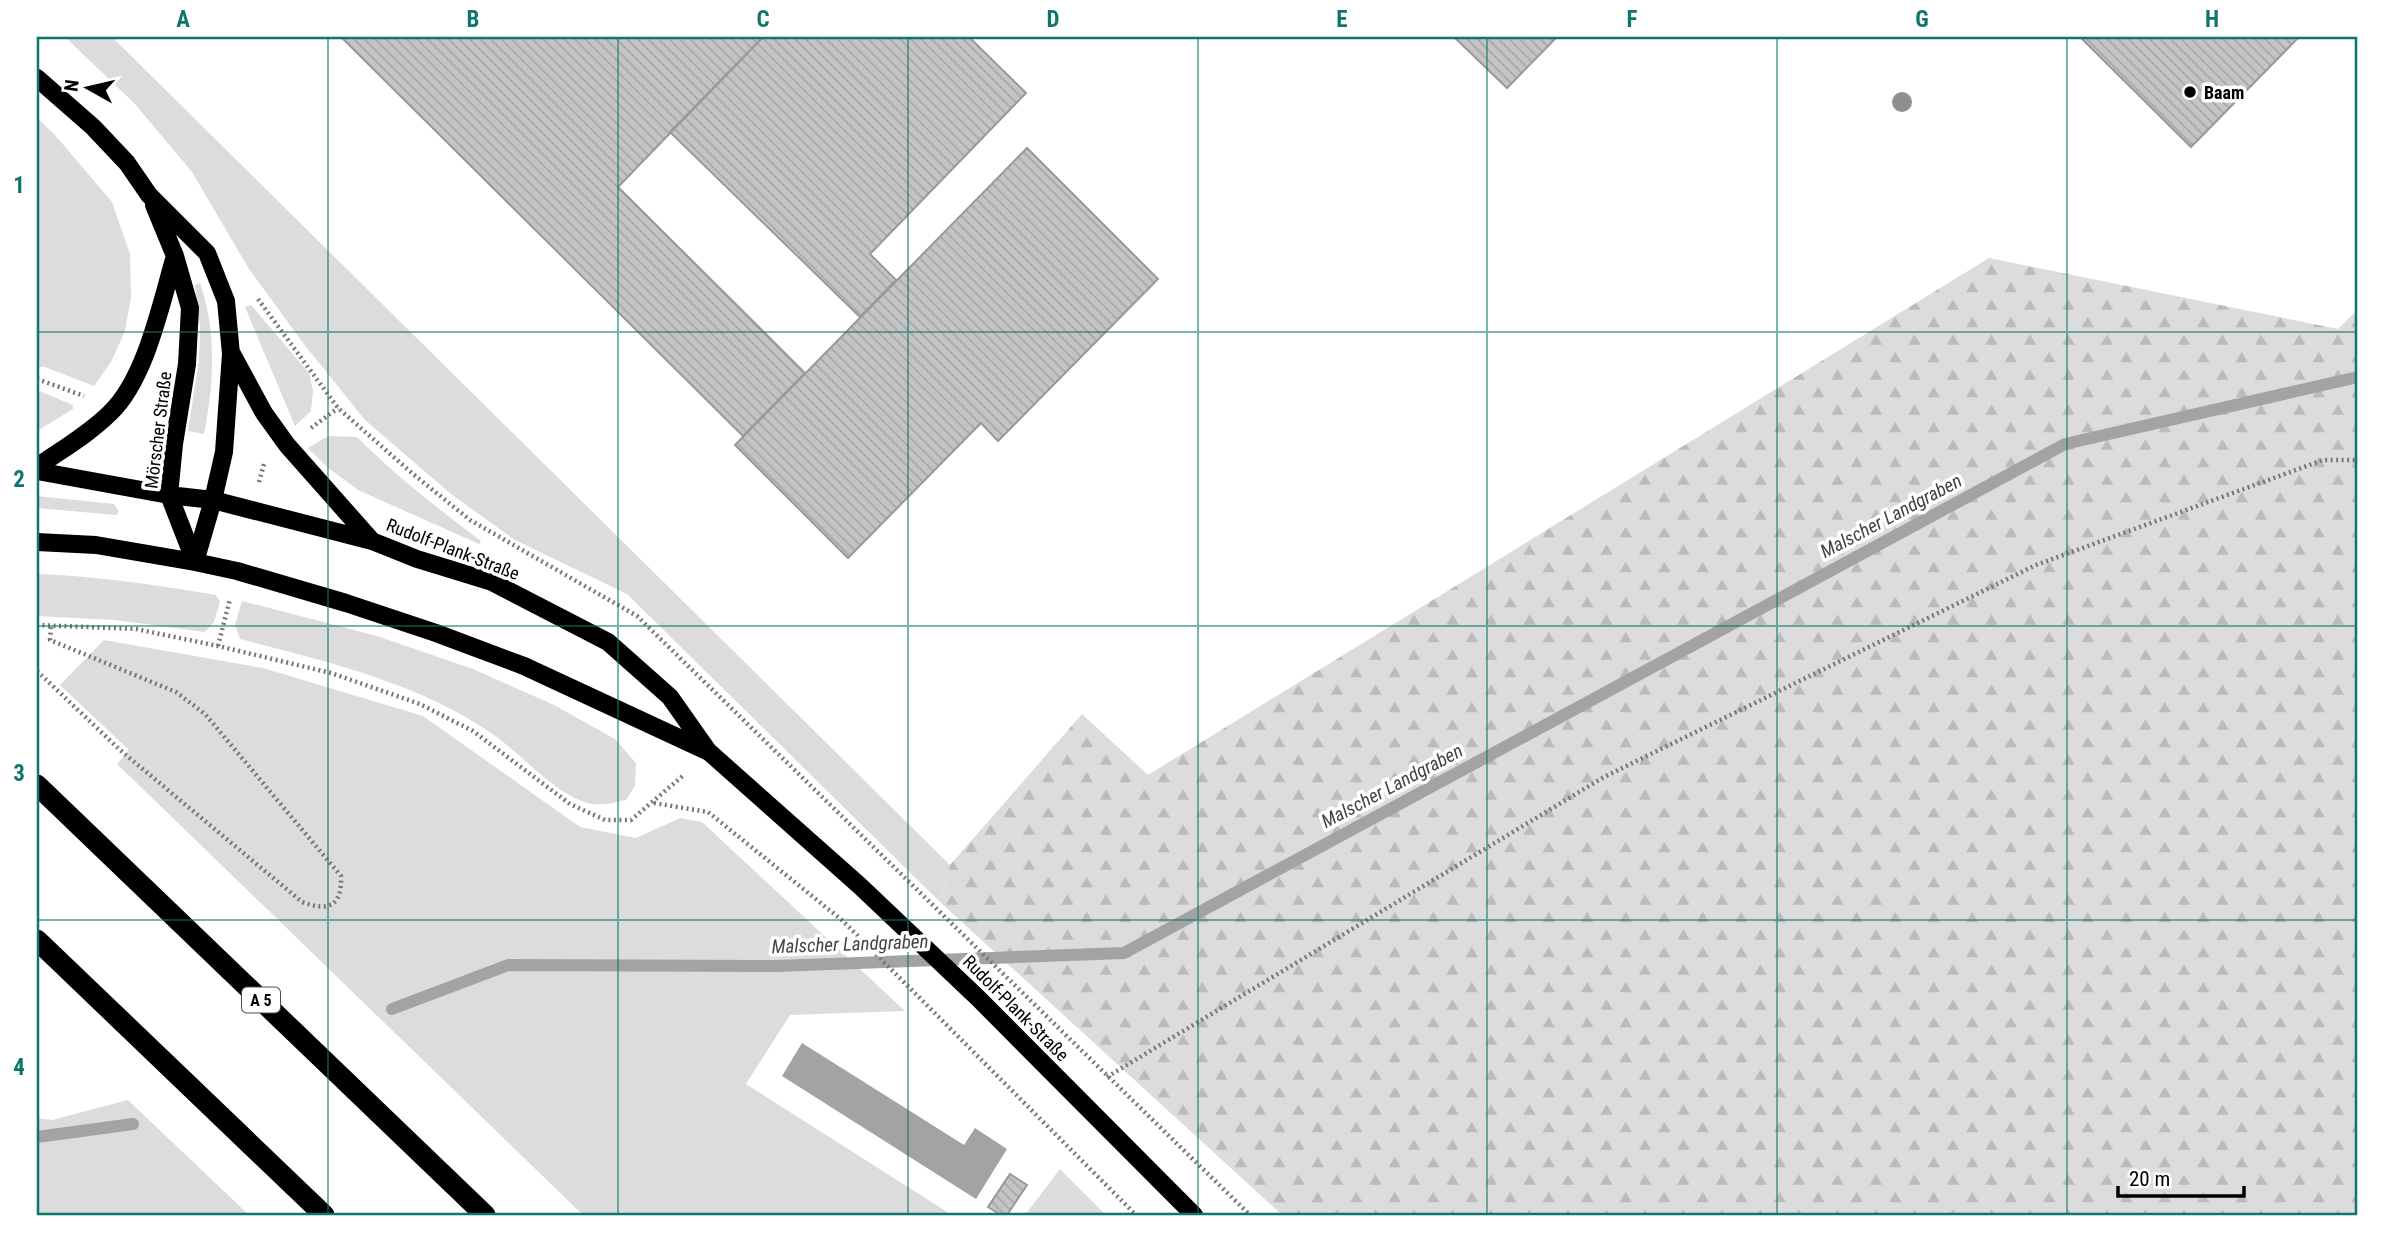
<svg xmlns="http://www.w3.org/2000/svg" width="2395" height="1252" viewBox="0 0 2395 1252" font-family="'Roboto Condensed',sans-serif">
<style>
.grass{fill:#dcdcdc}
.forest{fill:url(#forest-firs)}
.water{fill:#a3a3a3}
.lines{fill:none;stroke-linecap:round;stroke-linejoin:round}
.stream{stroke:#a3a3a3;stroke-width:12}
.building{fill:url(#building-back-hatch);stroke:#999;stroke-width:2}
.path{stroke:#777;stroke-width:4.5;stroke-dasharray:2 3.5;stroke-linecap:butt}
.major{stroke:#000;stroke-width:18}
.highway{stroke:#000;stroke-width:21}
.tree{fill:#8f8f8f}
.grid{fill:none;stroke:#0f766e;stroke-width:2;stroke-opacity:0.55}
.poi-dot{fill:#000;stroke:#fff;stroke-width:2.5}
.labels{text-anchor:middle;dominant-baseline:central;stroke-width:7;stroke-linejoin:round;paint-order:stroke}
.shield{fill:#fff;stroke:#4c4c4c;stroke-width:2}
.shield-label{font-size:16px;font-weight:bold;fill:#000}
.poi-label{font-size:18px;font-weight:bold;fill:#000;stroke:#fff;text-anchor:start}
.street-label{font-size:18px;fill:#000;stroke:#fff}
.water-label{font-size:19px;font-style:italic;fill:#444;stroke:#fff}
.neatline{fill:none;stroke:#0f766e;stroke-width:2.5}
.grid-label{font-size:23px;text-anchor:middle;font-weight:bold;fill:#0f766e}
</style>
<defs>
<pattern id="forest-firs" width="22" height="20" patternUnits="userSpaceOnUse" patternTransform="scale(1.75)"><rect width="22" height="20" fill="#dcdcdc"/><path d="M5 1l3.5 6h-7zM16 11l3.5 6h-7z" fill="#bbb"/></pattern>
<pattern id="building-back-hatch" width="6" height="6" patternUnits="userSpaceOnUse" patternTransform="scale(1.75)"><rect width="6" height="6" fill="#c4c4c4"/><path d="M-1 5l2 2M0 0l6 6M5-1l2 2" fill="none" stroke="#a7a7a7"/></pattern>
</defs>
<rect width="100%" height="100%" fill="#fff"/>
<path class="grass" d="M65,37h47l838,828 -10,37 -313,-308 -112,-54 -64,-46 -86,-74 -62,-77 -54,-74 -57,-97 -58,-69z
M37,118l18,17 57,67 18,52 1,43 -6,34 -14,31 -17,24 -49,-19h-8z
M200,283c17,49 14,101 4,151l-16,-3 11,-71 1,-34 -5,-41z
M251,305l58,68 4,17 -2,21 -16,15 -50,-119z
M37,390l36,15v4l-36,22z
M328,436l29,1c38,38 80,71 124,104l-2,3 -121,-54 -31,-23 -19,-19z
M37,496l77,8 5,8 -3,3 -79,-7z
M37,574c60,2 120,11 179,21l4,7 -6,20 -9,10 -90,-12 -78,-4z
M242,601l135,35 96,33 81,36 61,34 21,24 -1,23 -9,14c-13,3 -29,7 -42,2 -33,-12 -62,-47 -90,-67 -76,-53 -166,-73 -254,-96l-5,-14z
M104,640l159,28 160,48 157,111 56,11 44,-20 22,4 203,189 -115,4 -44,69 206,131h-369l-466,-451 12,-14 -69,-65z
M128,1100l121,115h-211l-1,-97 15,2z
M1060,1169l46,46h-81z"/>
<path class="forest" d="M1989,258l349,71 20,-20v906h-1076l-342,-313 10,-37 132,-151 66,61z"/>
<path class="water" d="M802,1043l162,102 11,-17 32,21 -31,50 -194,-123z"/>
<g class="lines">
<path class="stream" d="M392,1009l116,-44 269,1 347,-13 941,-509 293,-67
M37,1137l96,-13"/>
</g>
<path class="building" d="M341,37h422l-145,150 187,186 -62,63z
M763,37h206l57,56 -156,161 26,26 -36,37 -190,-185z
M1454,37h103l-50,51z
M2080,37h219l-108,110z
M1027,148l131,131 -160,162 -17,-18 -133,135 -113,-113z
M1010,1174l17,11 -20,30h-6l-13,-8z"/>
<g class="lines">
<path class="path" d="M258,299l80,109 75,66 57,46 167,96 613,599
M37,379l47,17
M311,428l27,-20
M259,482l5,-18
M37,625l99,4 82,17 113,27 89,31 53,27 97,73 35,16h26l54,-46
M218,646l12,-47
M37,671l83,79 182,152c27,10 40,4 39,-26l-136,-162 -29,-22 -126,-52 1,-14
M654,803l54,9 135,109 293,294
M1107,1077l497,-300 432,-212 287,-105h35"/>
<path class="major" d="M37,78l56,49 34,36 22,32 58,58 19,48 5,53 -7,98 -11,48 -18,62
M154,205l21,51 15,52 -3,56 -13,80 -5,51 26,67
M232,354l32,59 23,32 85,96
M37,467c24,-17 52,-33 73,-54 36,-34 51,-110 65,-157
M37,471l132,24 44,5 159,41 45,18 75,23 116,60 62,55 38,54 152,135 118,112 216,217
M37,542l59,3 99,17 42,9 109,32 90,30 88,33 183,85"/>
<path class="highway" d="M37,785l448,430
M37,940l287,275"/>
</g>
<circle class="tree" cx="1902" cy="102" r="10"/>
<path class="grid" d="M328,37v1178M618,37v1178M908,37v1178M1198,37v1178M1487,37v1178M1777,37v1178M2067,37v1178M37,332h2321M37,626h2321M37,920h2321"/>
<circle class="poi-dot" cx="2190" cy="92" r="7"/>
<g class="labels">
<rect class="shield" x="242" y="987.5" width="38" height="25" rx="5"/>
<g class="shield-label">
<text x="261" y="1000">A 5</text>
</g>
<g class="poi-label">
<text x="2204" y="92">Baam</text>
</g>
<g class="street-label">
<text transform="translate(158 430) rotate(-83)">Mörscher Straße</text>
<text transform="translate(453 549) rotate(21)">Rudolf-Plank-Straße</text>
<text transform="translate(1016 1008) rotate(45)">Rudolf-Plank-Straße</text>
</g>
<g class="water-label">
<text transform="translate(1891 516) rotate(-28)">Malscher Landgraben</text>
<text transform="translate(1392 786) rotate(-28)">Malscher Landgraben</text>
<text transform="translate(850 944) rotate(-2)">Malscher Landgraben</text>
</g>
</g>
<rect width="2395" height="1252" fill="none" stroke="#ffffff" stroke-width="77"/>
<g transform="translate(88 88) rotate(278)" stroke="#ffffff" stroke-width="5" paint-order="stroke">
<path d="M0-5L12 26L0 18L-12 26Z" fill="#000000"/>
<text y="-10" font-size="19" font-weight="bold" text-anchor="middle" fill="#000000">N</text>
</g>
<path d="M2118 1186v10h126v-10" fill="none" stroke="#000000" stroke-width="3.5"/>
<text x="2129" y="1186" font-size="21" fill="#000000" stroke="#ffffff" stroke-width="5" paint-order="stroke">20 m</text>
<rect x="38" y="38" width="2318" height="1176" class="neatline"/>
<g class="grid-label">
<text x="183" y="27">A</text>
<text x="473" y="27">B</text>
<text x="763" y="27">C</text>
<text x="1053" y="27">D</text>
<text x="1342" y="27">E</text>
<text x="1632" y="27">F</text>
<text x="1922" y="27">G</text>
<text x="2212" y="27">H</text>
<text x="19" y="193">1</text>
<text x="19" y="487">2</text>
<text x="19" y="781">3</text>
<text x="19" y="1075">4</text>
</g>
</svg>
